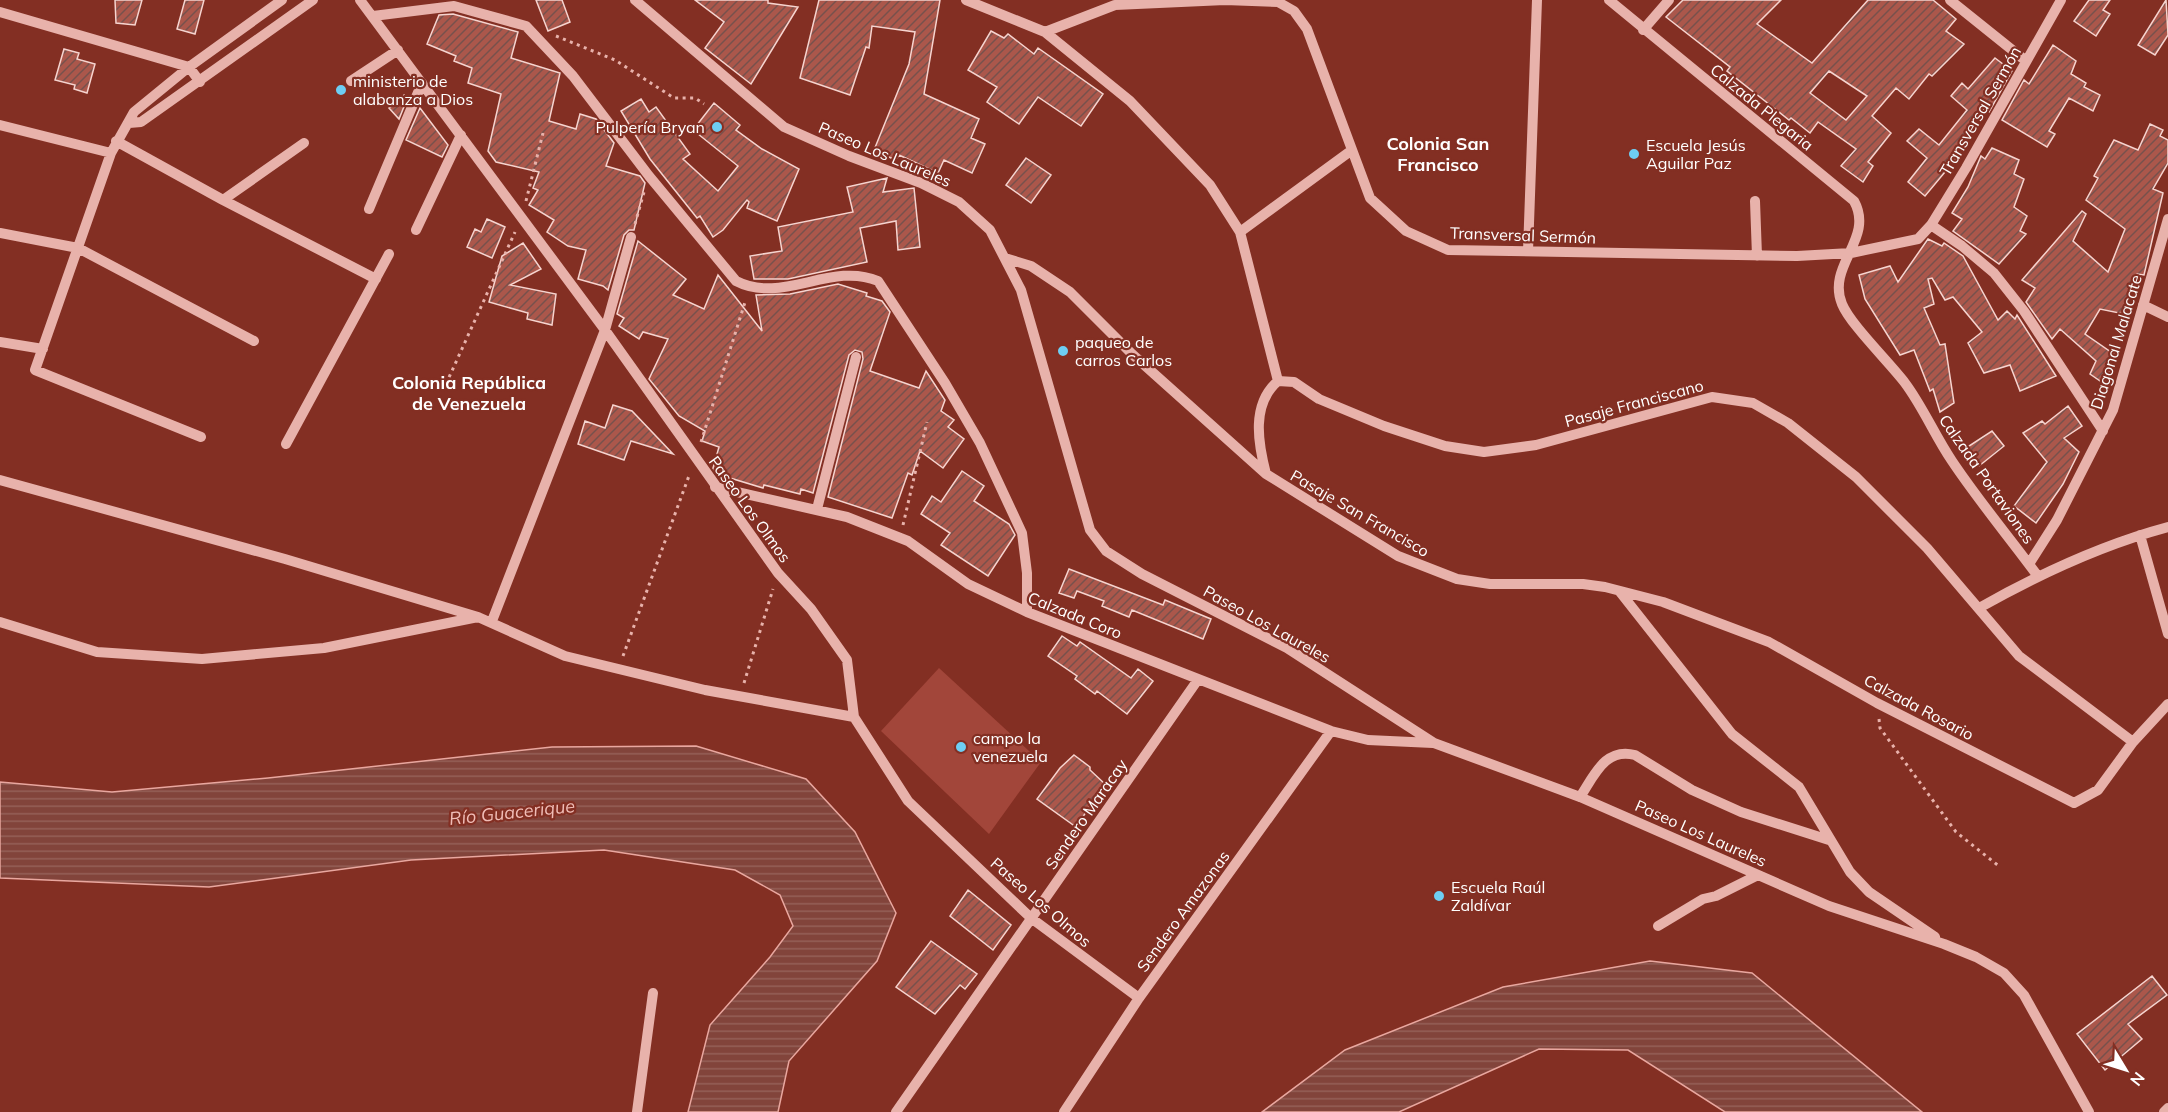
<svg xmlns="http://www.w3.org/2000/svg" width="2168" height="1112" viewBox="0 0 2168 1112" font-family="Mulish,sans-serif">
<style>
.grass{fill:#a2463a}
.water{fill:url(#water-rules);stroke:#e9a79f;stroke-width:1.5}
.building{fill:url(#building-hatch);stroke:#f6d4cf;stroke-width:1.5;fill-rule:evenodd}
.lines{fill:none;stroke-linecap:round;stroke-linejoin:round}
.path{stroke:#e8b2ab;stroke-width:3;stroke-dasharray:3 4.5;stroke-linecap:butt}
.minor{stroke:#e8b2ab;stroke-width:10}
.poi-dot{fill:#6ecef3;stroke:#832f23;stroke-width:2}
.labels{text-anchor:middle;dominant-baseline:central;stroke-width:4.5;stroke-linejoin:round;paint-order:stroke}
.poi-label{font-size:16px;fill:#fff;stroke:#832f23;text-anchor:start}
.street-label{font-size:16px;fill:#fff;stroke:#832f23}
.neighbourhood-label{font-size:18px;font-weight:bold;fill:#fff;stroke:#832f23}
.water-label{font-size:18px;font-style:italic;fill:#f0bdb7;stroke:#832f23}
</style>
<defs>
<pattern id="water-rules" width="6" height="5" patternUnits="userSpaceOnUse" patternTransform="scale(1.5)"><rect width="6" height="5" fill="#82443b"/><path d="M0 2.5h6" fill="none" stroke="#956058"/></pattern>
<pattern id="building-hatch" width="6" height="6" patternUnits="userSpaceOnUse" patternTransform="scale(1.5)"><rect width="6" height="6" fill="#ab574b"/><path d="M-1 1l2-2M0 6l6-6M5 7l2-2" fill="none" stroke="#77514c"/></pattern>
</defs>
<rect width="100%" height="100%" fill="#832f23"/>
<path class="grass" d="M939,668l102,94 -52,72 -108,-103z"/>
<path class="water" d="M696,746l110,33 49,53 41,81 -19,48 -88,100 -11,51h-90l22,-87 60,-68 23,-31 -13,-31 -45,-25 -131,-20 -193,10 -202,27 -209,-9v-96l112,10 156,-14 284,-31z
M1650,961l102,12 170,139h-197l-97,-62 -89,-1 -140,63h-137l83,-62 158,-63z"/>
<path class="building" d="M115,0h27l-7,25 -19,-2z
M185,0h19l-9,34 -18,-5z
M536,0h26l8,22 -22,9z
M695,0h73v3l30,4 -47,77 -46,-36 19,-26z
M819,0h121l-16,94 55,25 -8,19 14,6 -13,29 -28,-13 -6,13 -39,-18 -2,3h-6l-17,-8 35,-86 6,-32 -43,-6 -3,22 -3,-1 -16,48 -50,-17z
M1683,0h98l-24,24 55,39 56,-63h65l23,19 -10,12 18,13 -32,32 -3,-2 -20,25 -13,-11 -24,28 19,17 -23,29 5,4 -10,16 -22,-16 15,-17 -38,-27 -8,11 -19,-15 -2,2 -62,-49 3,-4 -64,-50zM1829,71l38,25 -21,24 -36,-27z
M2089,0h21l-7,10 7,4 -14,22 -22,-15z
M2166,0l2,35 -13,20 -17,-10z
M453,14l65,18 -7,26 49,15 -11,48 27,8 4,-15 16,5 18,24 -8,23 34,10 5,7 -11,47h-5l-5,5 -16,55 -5,-4 -25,-7 8,-29 -18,-4 -21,-14 7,-12 -25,-15 9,-15 -5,-2 6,-16 -43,-10 -8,-11 13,-57 -33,-11 4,-15 -18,-7 2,-5 -29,-12 12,-29z
M991,31l13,7 4,-4 26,20 4,-6 65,46 -22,32 -43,-29 -19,27 -32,-22 10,-15 -29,-17z
M2053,45l23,16 -5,13 15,9 -2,4 16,8 -7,16 -24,-13 -20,33 6,3 -8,13 -45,-27 22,-40 5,4z
M64,49l15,4 -2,6 18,5 -8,29 -13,-4 1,-4 -20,-5z
M1995,58l17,13 -23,41 -5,-3 -25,36 6,3 -40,48 -17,-14 19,-24 -20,-17 12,-12 20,16 28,-35 -16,-14 11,-13 6,6z
M404,95l3,4 -8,20 -10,-11z
M641,99l8,13 7,-5 34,47 -7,5 35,32 20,-25 -45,-36 21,-27 26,22 -4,5 26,19 37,20 -22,52 -30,-13 2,-6 -2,-2 -24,30 -10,7 -13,-21 -3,2 -47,-59 -29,-48z
M420,108l28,37 -6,12 -36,-17z
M2150,124l13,6 -3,6 8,4v23l-15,26 10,4 -19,82 -7,-1 -13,40 -24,-5 -15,25 33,23 -15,26 -13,-9 6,-13 -36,-32 -8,10 -26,-37 9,-14 -13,-8 60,-69 4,3 -13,27 35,31 17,-43 -39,-29 12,-22 -4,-2 20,-36 24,10z
M1992,148l27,12 -5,14 10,5 -10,28 13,9 -7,15 6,3 -27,30 -46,-33 9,-12 -10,-6 16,-26 13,-31 4,3z
M1026,158l25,17 -20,28 -25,-18z
M887,178l-4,14 31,-4 6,59 -22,3 -2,-29 -36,7 7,34 -79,17h-34l-4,-23 32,-5 -4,-24 75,-15 -6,-25z
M487,219l18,8 -13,31 -25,-11 8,-18 6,3z
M1928,239l14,7 2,-3 19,13 35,64 9,-9 8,8 2,-4 39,61 -36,15 -10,-26 -26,8 -16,-30 14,-11 -29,-35 -8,3 -13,-22 -4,1 6,25 -10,4 16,37 5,-1 9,59 -14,9 -7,-23 -3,2 -16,-41 -14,5 -35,-56 -6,-24 31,-9 8,16z
M638,241l48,38 -13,16 31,14 14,-34 44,56 -6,-36 34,-1 48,-10 29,9 -1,3 16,5 8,11 -20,59 49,17 7,-17 19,29 -4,11 13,9 -6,7 16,12 -21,29 -23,-17 -8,24 -4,-2 -16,45 -64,-21 35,-138 -1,-7 -7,-2 -6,5 -36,138 -12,-4 -1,5 -36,-9 -1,3 -46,-14 -4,-6 6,-21 -17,-6 3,-10 -26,-15 -30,-37 19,-40 -25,-7 -4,7 -20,-13 5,-8 -7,-4z
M523,243l18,26 -31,16 46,9 -4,31 -25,-6 1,-6 -39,-11 13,-46z
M613,405l19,6 41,43 -42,-13 -7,19 -46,-16 7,-23 20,7z
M2068,406l14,20 -18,12 15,14 -16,32 -27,39 -22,-17 33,-44 -24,-29 19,-12 3,3z
M1992,431l12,15 -25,20 -13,-18z
M962,471l22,15 -10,15 35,23 6,11 -27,41 -47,-31 9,-12 -29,-19 11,-18 9,6z
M1069,569l94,36 2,-5 46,19 -8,20 -71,-29 -3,7 -27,-11 2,-5 -27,-10 -3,7 -15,-5z
M1062,636l15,10 3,-4 51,36 7,-9 15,12 -26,33 -30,-23 -2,3 -20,-15 2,-3 -29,-20z
M1074,755l16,12v3l15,14 -29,43 -39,-28 23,-31z
M968,890l43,35 -18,25 -43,-34z
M931,941l46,33 -12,15 -5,-4 -25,29 -39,-27z
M2152,976l15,19 -39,29 14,15 -37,31 -28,-36z"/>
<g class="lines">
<path class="path" d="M556,36l59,24 59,38h21l9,6
M526,201l17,-68
M635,224l9,-32
M446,384l69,-152
M701,442l45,-143
M903,525l24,-103
M623,656l67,-183
M744,683l29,-94
M1879,719l1,9 76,104 44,35"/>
<path class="minor" d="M360,0l245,330 173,243 33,36 36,51 7,57 54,84 123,117 108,80
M635,0l149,127 65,29 72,27 38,19 31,28 31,60 69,240 16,21 36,23 145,74 147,95 146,54 249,109 115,38 32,13 28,16 20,22 65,117
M966,0l79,32 70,-27 110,-5 53,2 16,9 13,18 63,169 36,33 42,19 349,6 54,-3 67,-14 13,-14 35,-57 95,-168
M1609,0l245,201c21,38 -28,64 -12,103 8,20 47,58 63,79 18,24 30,53 47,78 26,39 57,76 85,114
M1950,0l76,61
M0,12l189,55 11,15
M373,16l81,-10 72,20 47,50 76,100 87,105c46,24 95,-20 142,0l67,102 35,60 42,90 5,40v39
M1643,30l26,-30
M1045,32l85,69 80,84 30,47 38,149
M351,81l47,-31
M129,123l12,-1 172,-122
M0,125l111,28
M116,141l107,59 153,79
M223,200l81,-57
M1755,201l2,55
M369,209l53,-126
M1931,225l31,21 32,27 30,38 79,120
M416,230l45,-95
M1240,232l112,-82
M0,233l78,15 176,93
M1528,251l9,-251
M1005,258l26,8 39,26 62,62 134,120 132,82 59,23 33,5h93l22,3 58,15 106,40 108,61 197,100 24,-13 35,-48 35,-38
M2143,305l25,12
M0,342l43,7
M1278,381l16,1 25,17 65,27 61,20 39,6 52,-7 176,-48 41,6 35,20 68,54 71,71 92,108 114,86
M201,437l-166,-67 76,-217 23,-41 55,-45 93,-67
M286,444l103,-190
M1266,474c-8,-31 -15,-70 12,-93
M0,480l285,79 193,58 87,39 140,34 149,27
M715,487l132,30 61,24 60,43 59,28 304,119 37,9 65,3
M817,509l39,-152
M2140,535l28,99
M2029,564l28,-44 56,-110 55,-191
M1620,592l112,142 67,53 51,85 19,20 66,45
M1979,608c60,-34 122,-63 189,-81
M492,621l113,-291 26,-93
M0,622l97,30 105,7 122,-11 154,-31
M1580,797c14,-21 25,-50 55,-42l57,35 49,22 88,28
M1658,926l45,-27 13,-3 42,-21
M637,1112l16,-119
M896,1112l301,-431
M1064,1112l75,-114 192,-267
M2164,1112l4,-4"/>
</g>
<g class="poi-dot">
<circle cx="341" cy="90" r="6"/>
<circle cx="717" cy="127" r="6"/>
<circle cx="1634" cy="154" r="6"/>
<circle cx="1063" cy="351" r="6"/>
<circle cx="961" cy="747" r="6"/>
<circle cx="1439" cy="896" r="6"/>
</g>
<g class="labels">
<g class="poi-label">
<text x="353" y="81">ministerio de<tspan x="353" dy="18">alabanza a Dios</tspan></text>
<text x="705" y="127" text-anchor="end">Pulpería Bryan</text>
<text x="1646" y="145">Escuela Jesús<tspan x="1646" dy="18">Aguilar Paz</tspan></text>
<text x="1075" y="342">paqueo de<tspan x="1075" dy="18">carros Carlos</tspan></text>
<text x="973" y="738">campo la<tspan x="973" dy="18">venezuela</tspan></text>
<text x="1451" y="887">Escuela Raúl<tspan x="1451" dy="18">Zaldívar</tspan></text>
</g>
<g class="street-label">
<text transform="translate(1762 107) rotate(39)">Calzada Plegaria</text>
<text transform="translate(1980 111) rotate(-60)">Transversal Sermón</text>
<text transform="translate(885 154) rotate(23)">Paseo Los Laureles</text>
<text transform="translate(1523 235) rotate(2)">Transversal Sermón</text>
<text transform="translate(2116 342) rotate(-73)">Diagonal Malacate</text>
<text transform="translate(1634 403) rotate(-15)">Pasaje Franciscano</text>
<text transform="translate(1987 479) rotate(55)">Calzada Portaviones</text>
<text transform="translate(750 509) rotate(54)">Paseo Los Olmos</text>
<text transform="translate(1360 513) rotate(30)">Pasaje San Francisco</text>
<text transform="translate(1075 615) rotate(22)">Calzada Coro</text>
<text transform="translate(1267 624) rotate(29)">Paseo Los Laureles</text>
<text transform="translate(1919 707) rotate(28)">Calzada Rosario</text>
<text transform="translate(1086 814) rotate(-55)">Sendero Maracay</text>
<text transform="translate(1701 833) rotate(24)">Paseo Los Laureles</text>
<text transform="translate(1041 902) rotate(41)">Paseo Los Olmos</text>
<text transform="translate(1183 911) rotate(-54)">Sendero Amazonas</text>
</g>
<g class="neighbourhood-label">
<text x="1438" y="143">Colonia San<tspan x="1438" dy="21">Francisco</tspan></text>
<text x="469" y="382">Colonia República<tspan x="469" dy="21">de Venezuela</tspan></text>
</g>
<g class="water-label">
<text transform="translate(512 812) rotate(-6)">Río Guacerique</text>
</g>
</g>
<g transform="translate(2126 1070) rotate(128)" stroke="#832f23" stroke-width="4.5" paint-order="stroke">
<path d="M0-4.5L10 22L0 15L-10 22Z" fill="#ffffff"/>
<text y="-9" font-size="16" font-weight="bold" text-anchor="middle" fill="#ffffff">N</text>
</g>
</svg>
